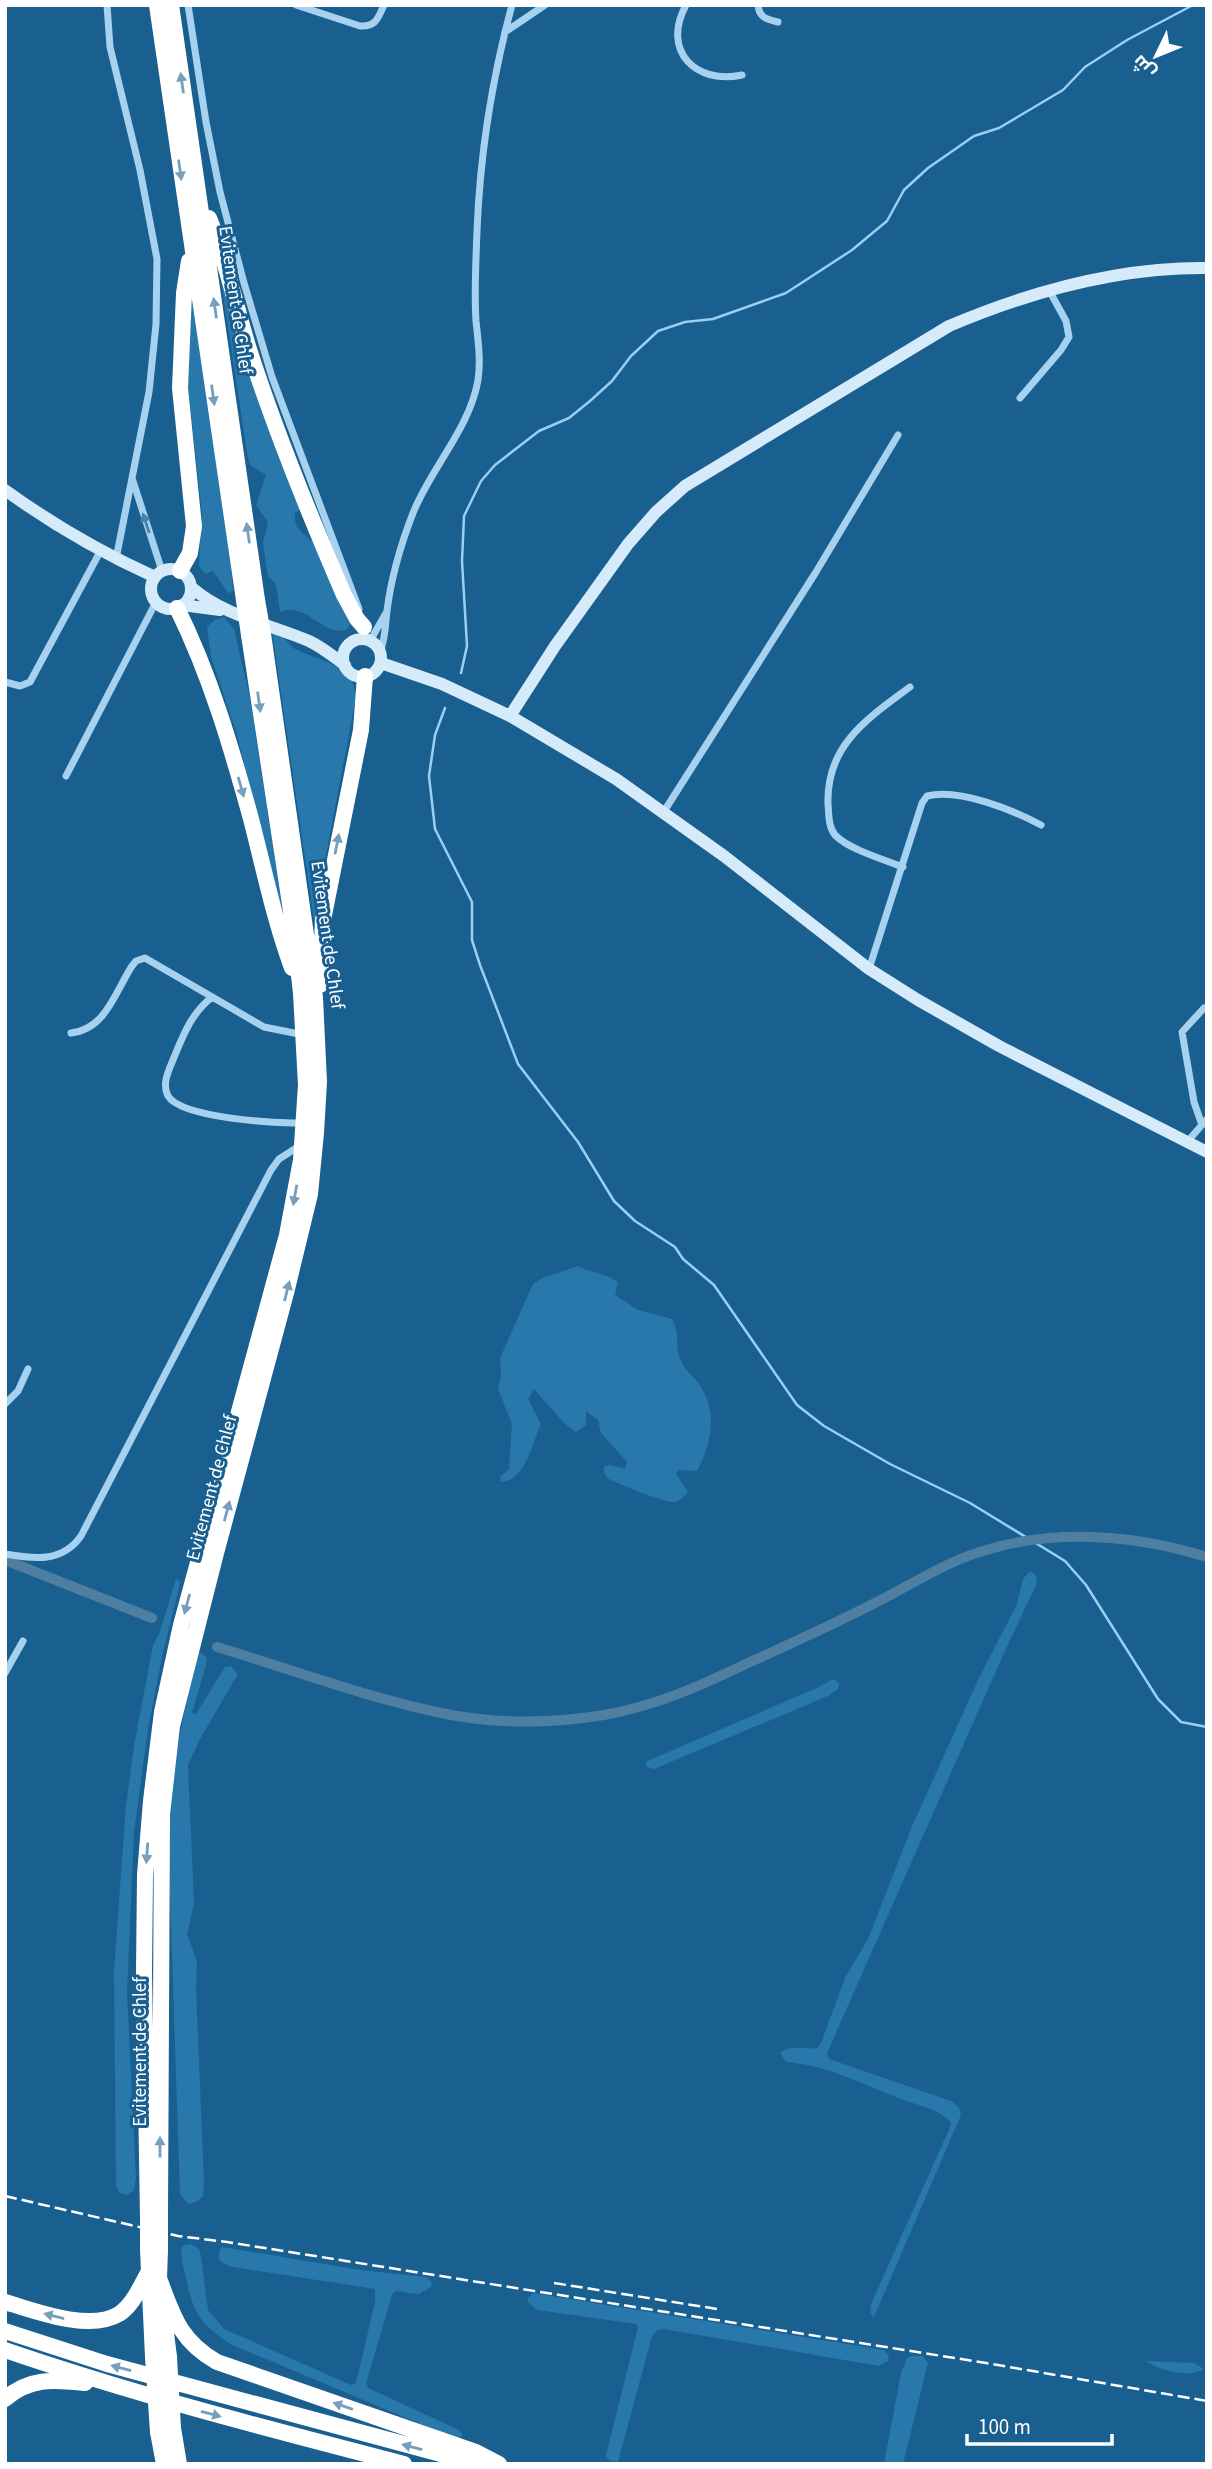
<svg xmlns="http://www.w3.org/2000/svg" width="1212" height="2469" viewBox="0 0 1212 2469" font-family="'Source Sans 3',Cairo,sans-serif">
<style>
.green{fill:#2978ac}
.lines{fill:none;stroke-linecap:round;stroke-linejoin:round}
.stream{stroke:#9acff1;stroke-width:2.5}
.canal{stroke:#4e7fa1;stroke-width:10}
.street{stroke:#a7d2ef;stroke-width:7}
.secondary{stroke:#d5ebfa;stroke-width:12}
.highway{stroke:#fff;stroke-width:16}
.rail{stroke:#fff;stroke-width:2.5;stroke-dasharray:12 5;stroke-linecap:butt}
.highway-bridge{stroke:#fff;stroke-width:16}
.oneway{fill:#759fbc}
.oneway2{fill:#4482ac}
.labels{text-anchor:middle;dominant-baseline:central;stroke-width:6;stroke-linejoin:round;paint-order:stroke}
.street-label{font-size:19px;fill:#fff;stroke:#195f90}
</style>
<rect width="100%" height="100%" fill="#195f90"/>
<path class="green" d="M215,239l87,270 -7,4c-3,16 14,24 24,34 10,11 24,54 30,70l1,8 -4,5c-25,6 -40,-29 -66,-18l-4,-28 -8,-7 -5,-34 5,-21 -12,-17 10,-30 -15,-9 -3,-7z
M191,294l39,260 3,36 -4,4 -16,-23 -8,3 -6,-8 3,-52 -16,-146z
M224,617l10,12 16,69 32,209 -4,-4 -42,-172 -25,-74 -4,-30 8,-7z
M276,628c6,7 12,16 19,21 25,13 59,14 61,48l-34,179 -7,50 -43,-295z
M578,1266c15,8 25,6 40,16l-3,13 23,15 34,9c9,16 2,29 9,42 4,10 15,17 20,26 17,27 10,58 -4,84l-19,-1 -2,4 12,18c-4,4 -7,9 -13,10 -11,1 -56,-18 -68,-24l-4,-9 2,-3 5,-1 15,4 2,-7 -26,-29 -3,-13 -12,-9v14l-10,7 -12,-9 -30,-34 -6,10 13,25c-8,17 -16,58 -40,58l-1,-5 9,-8 3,-45 -14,-35 3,-14 -1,-17 33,-74 10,-6z
M1030,1571l6,5 1,7 -33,70 -177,400 2,6 122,42 8,6 2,8 -87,202 -4,-3 1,-10 80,-179 -1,-4c-14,-13 -31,-15 -49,-22 -37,-14 -74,-34 -115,-37l-6,-9c11,-9 24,-3 37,-5l4,-5 24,-65 23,-39 45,-115 66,-146 38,-74 6,-25z
M176,1579l3,1 1,4 -17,68 -15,77 -14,103 -7,161 9,185 -2,12 -7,5 -7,-2 -4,-7 -2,-215 12,-165 8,-60 19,-101 6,-11z
M198,1651l8,6 1,4 -15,52 4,1 29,-47 6,-1 7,8 -38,65 -12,26 6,139 -7,30 10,27 -1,27 8,194 -1,15 -7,5 -8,2 -8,-10 -12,-360c4,-64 15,-121 30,-183z
M833,1679l6,4 -1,6 -10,7 -174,73 -7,-2 -2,-5 174,-75z
M190,2244l9,5 2,7 7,54 16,19 127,56 5,-2 19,-81v-13l-142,-22c-10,-3 -20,-8 -11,-20l139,23 65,7 5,4 1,5 -13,8 -23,-3 -4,4 -26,88 2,5 91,42 4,5 -3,3h-6l-224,-94c-31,-22 -36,-29 -44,-66 -3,-11 -6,-21 -4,-32z
M533,2293l351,57 5,6 -1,5 -9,5 -215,-37 -7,1 -5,6 -34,126 -8,-1 -4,-5 1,-5 31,-124 -2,-3 -99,-14 -9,-8v-4z
M912,2356h11l5,7 -25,101h-19l17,-91 6,-15z
M1145,2361l49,2 10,6c-16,10 -44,1 -59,-8z"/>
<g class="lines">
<path class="stream" d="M461,673l6,-27 -5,-85 2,-45 17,-35 14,-16 44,-34 30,-13 21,-17 22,-20 19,-25 27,-25 27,-9 28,-3 73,-26 66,-43 35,-29 17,-31 24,-22 46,-32 25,-8 64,-38 22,-23 42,-27 66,-35
M445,708l-10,27 -6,41 6,53 37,73v38l8,25 38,99 60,78 36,59 21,20 40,26 8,12 31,26 83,120 27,21 66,38 80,39 95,58 21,24 72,114 23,23 26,5"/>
<path class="canal" d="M5,1560l147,58
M217,1647c76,23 156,53 234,68 50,9 104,8 153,0 52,-9 98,-30 144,-52 42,-19 84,-38 125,-59 28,-14 55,-31 85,-44 79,-33 168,-28 249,-3"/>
<path class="street" d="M107,5l3,42 30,123 17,89 -1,65 -7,68 -33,167
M188,5l18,117 14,70 24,91 28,94 87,232
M296,5l64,21c16,1 18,-8 24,-21
M686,5c-25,46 10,80 56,70
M758,5c1,13 9,14 20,17
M505,32l40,-27
M1020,398l41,-48 8,-13 -3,-16 -16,-29
M132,478l30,93
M370,641l16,-28
M380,652c6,-15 5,-26 7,-41 4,-33 14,-67 26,-98 18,-45 57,-85 65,-133 3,-20 0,-39 -2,-59 -2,-29 0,-61 1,-90 3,-77 15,-152 35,-226
M5,682l15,4 10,-4 71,-132
M66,776l90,-174
M663,813l153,-241 82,-137
M903,867c-18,-7 -55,-18 -68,-32 -7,-9 -6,-21 -7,-31 -2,-59 40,-86 82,-117
M869,969l53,-166 5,-7c32,-8 86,14 114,29
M212,997c-20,16 -28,36 -37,58 -5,13 -14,28 -7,41 13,22 110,28 135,27
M71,1033c35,-4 44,-41 61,-67l4,-5 9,-3 119,69 40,8
M1202,1125l-8,-23 -12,-70 22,-24
M1188,1141l19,-22
M5,1404l13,-13 10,-22
M5,1554c29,5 57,9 76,-18l190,-366 8,-11 22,-14
M5,1673l18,-32"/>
<path class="secondary" d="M5,490c47,34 97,63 150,87
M151 589a20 20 0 1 1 40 0a20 20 0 1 1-40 0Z
M191,587c33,29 78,37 118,54 13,6 25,16 36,24
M182,605l38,5
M343 658a19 19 0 1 1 38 0a19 19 0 1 1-38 0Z
M381,663l61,21 68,32 106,63 108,77 145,113 49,31 81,46 208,106
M510,716l45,-70 73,-102 28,-32 29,-26 264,-160c80,-34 170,-59 258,-58"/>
<path class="highway" d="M157,5l87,595
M171,5l86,595
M209,218c17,42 26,85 39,128 27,85 61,168 96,249l13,24 7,8
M180,571l10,-18 4,-27 -14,-138 4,-95 5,-32
M177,608c33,67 54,138 74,211 13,50 23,100 41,149
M320,985l3,-65 38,-190 4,-54
M160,2215l2,-401 10,-88 44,-173 70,-260 24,-99 6,-61 3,-51 -4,-84 -52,-364
M148,2217l-4,-246 1,-96 6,-74 11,-89 19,-87 106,-390 14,-75 5,-75 -5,-92 -8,-69 -44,-289
M148,2250l5,107
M160,2250l-1,28 10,79
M159,2278c14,38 21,63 58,84l259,90 23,12
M5,2302c31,9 84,30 114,12 14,-9 21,-27 29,-41
M5,2331l102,33 371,100
M5,2350c131,45 264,79 399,114
M5,2399c25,-22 49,-19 80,-16
M173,2428l6,36
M158,2432l6,32"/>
<path class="rail" d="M5,2196l173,40 49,6 759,121 221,38
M554,2283l163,26"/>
<path class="highway-bridge" d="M244,600l5,35
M257,600l6,34
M160,2215v35
M148,2217v33
M153,2357l5,75
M169,2357l4,71"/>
</g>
<defs><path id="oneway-solid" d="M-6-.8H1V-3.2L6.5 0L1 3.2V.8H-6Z" transform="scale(1.75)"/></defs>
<g class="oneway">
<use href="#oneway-solid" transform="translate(182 83) rotate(-98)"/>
<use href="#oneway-solid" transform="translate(180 170) rotate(82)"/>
<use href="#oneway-solid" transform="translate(215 308) rotate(-98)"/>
<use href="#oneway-solid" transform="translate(213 395) rotate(82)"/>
<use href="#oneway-solid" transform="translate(248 533) rotate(-98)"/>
<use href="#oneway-solid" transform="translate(259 702) rotate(82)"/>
<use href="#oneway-solid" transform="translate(241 787) rotate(74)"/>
<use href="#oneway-solid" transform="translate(337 844) rotate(-79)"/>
<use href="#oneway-solid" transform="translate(295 1195) rotate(100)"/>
<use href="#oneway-solid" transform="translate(287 1291) rotate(-76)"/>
<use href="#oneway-solid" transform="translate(227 1511) rotate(-75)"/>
<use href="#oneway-solid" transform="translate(187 1604) rotate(105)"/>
<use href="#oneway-solid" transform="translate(147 1853) rotate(94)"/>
<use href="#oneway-solid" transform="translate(160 2147) rotate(-90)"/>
<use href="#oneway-solid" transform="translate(54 2316) rotate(-166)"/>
<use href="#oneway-solid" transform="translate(121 2368) rotate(-165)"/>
<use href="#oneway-solid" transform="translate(343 2406) rotate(-161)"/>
<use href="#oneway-solid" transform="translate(211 2414) rotate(15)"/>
<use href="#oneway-solid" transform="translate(412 2447) rotate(-165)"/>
</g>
<use class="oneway2" href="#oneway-solid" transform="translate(146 523) rotate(-108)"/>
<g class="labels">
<g class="street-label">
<text transform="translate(235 300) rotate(82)">Evitement de Chlef</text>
<text transform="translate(327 935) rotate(82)">Evitement de Chlef</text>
<text transform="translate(212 1488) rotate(-75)">Evitement de Chlef</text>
<text transform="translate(140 2052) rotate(-90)">Evitement de Chlef</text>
</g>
</g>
<rect width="1212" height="2469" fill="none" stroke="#ffffff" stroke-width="14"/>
<g transform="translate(1156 56) rotate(227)" stroke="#195f90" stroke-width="5" paint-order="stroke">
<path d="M0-5L12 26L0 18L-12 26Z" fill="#ffffff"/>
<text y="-10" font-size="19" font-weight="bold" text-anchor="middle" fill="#ffffff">ش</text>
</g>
<path d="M967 2434v10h145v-10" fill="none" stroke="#ffffff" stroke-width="3.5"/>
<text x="978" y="2434" font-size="21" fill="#ffffff" stroke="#195f90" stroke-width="5" paint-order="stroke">100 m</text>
</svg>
